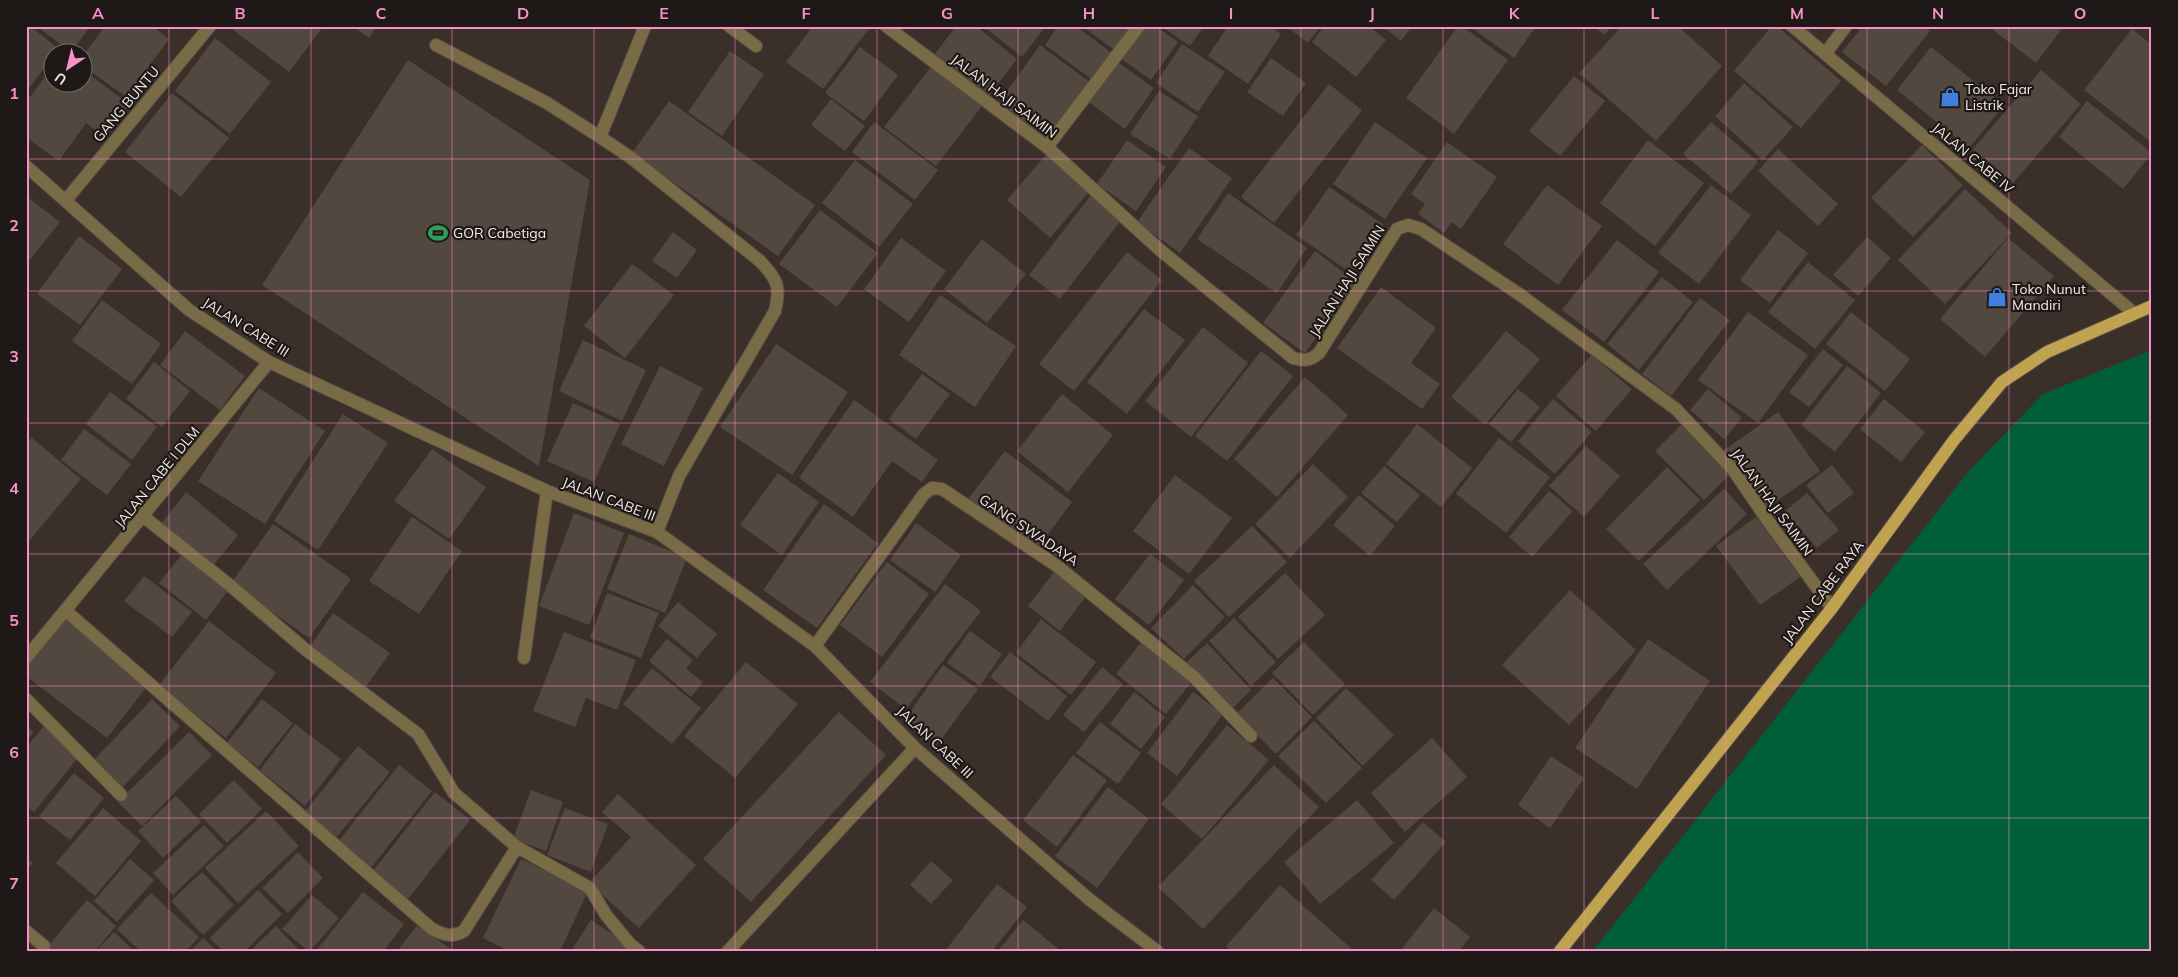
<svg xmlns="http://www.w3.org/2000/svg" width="2178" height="977" viewBox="0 0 2178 977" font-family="Mulish,sans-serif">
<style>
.green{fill:#005f39}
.building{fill:#53483f}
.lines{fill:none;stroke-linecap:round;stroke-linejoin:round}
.minor-casing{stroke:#584d47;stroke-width:14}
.major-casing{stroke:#584d47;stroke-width:14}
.minor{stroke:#796b45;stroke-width:12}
.major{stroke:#c0a34f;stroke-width:12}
.grid{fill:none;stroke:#f890cc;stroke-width:1;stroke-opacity:0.55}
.labels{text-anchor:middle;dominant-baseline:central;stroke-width:4.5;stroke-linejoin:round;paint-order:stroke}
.poi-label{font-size:14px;fill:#f3ebe7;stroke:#1e1816;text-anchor:start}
.street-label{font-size:14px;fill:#f3ebe7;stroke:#1e1816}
.neatline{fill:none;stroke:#f890cc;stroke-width:2}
.grid-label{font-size:16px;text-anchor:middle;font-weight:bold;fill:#f890cc}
</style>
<rect width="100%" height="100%" fill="#3b2f29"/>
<path class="green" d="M2152,350v601h-559l375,-479 75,-78z"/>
<path class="building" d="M26,26h4l29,23 -3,3h-4v6l-26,34z
M36,26h55l-20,26z
M105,26h47l17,13 -43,58 -44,-32v-8z
M228,26h94l1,1 -34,45z
M353,26h24l-8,12z
M813,26h58l-48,63 -37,-27z
M956,26h20l41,33 -28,36 -54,-41z
M983,26h63l-24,31z
M1058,26h18l37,28 -19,27 -49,-36z
M1082,26h53l-18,26z
M1142,26h14l22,16 -27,38 -32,-23z
M1161,26h43l-14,20z
M1228,26h43l10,8 -33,50 -40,-28z
M1286,26h35l-13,17z
M1324,26h45l17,14 -30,37 -44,-35z
M1382,26h30l-11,15z
M1458,26h4l46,34 -54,74 -48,-36z
M1469,26h67l-22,32z
M1593,26h19l-7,9z
M1622,26h56l44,40 -66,75 -77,-68z
M1772,26h5l64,55 -40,47 -67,-57z
M1863,26h61l6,5 -44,55 -44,-34z
M1996,26h68l-28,37 -43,-33z
M2132,29l20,16v98l-68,-53z
M215,38l56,44 -41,52 -55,-43z
M1182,44l43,28 -27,40 -42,-29z
M1040,45l51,38 -42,57 -50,-38z
M860,47l38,28 -34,46 -39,-28z
M1931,47l73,58 -35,43 -72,-58z
M730,51l34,23 -42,62 -34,-24z
M1271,58l35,25 -23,33 -36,-24z
M408,60l182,120 -51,286 -277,-181z
M1116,61l38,27 -29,41 -38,-28z
M931,67l51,39 -46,60 -52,-39z
M52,68v14h30v-13l48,36 -25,33 -19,-15 -27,38 -33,-24v-35z
M2041,70l40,34 -68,79 -40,-34z
M1574,76l31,25 -45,55 -31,-25z
M1744,83l49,44 -30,33 -48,-44z
M1329,84l33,26 -88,113 -33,-26z
M1159,91l39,25 -28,43 -40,-25z
M172,93l57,45 -48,59 -56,-45z
M831,99l34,27 -20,25 -34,-26z
M669,101l146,104 -37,51 -146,-103z
M2087,101l65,52 -29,36 -64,-52z
M874,122l64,48 -23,30 -63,-48z
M1375,122l52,36 -42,61 -52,-35z
M1711,122l47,40 -27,32 -48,-40z
M1127,140l39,27 -30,44 -39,-27z
M1648,140l56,43 -49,63 -55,-43z
M1447,142l50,35 -36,52 -9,-7 -8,11 -26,-19 7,-10 -14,-10z
M1922,145l41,40 -50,52 -42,-39z
M1189,148l43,30 -52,75 -43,-31z
M1778,149l60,55 -20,22 -60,-55z
M1046,155l43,37 -39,46 -43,-38z
M855,160l58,44 -34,43 -57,-44z
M1547,185l55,41 -44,59 -55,-41z
M1711,185l40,30 -52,69 -41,-31z
M1329,187l55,38 -33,48 -55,-38z
M1965,189l47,44 -67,71 -47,-44z
M1228,193l79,55 -30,45 -80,-54z
M1091,195l31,24 -62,80 -31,-24z
M26,196l34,26 -32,40 -2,-2z
M820,210l58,43 -41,54 -58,-43z
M1778,230l30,23 -38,50 -30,-23z
M673,232l24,18 -20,28 -25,-17z
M79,236l43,33 -42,56 -43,-31z
M1867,237l24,21 -33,38 -25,-21z
M901,238l45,33 -37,51 -45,-33z
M2008,238l46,38 -69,81 -45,-38z
M982,239l44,35 -39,49 -43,-34z
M1617,240l42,32 -55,70 -42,-32z
M1315,251l41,31 -51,71 -42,-30z
M1127,252l35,28 -88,111 -35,-27z
M1808,262l47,38 -40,49 -47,-37z
M632,264l42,31 -49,63 -41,-32z
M1662,277l31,25 -54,68 -32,-26z
M1381,287l55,41 -25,35 29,21 -18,25 -85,-61z
M940,295l76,51 -41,61 -76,-52z
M1700,298l30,22 -59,76 -29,-22z
M102,300l59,44 -29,40 -60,-43z
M1144,309l41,31 -58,74 -40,-32z
M1748,312l60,43 -50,68 -60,-43z
M1851,312l59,47 -25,32 -59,-47z
M1203,327l45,36 -57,74 -46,-36z
M185,331l60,45 -25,34 -60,-45z
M1506,331l34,28 -55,66 -34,-28z
M583,340l63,30 -24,51 -63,-30z
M776,344l72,48 -56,83 -72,-48z
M1823,349l20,16 -34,42 -20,-15z
M1261,351l32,25 -66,85 -32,-25z
M1591,355l41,34 -36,42 -40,-35z
M154,362l36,29 -28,36 -36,-28z
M660,366l43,22 -39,78 -43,-22z
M1847,366l34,27 -46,59 -34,-27z
M922,374l28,20 -34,45 -27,-20z
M1305,377l43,38 -71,82 -43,-38z
M259,388l66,43 -60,93 -67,-43z
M1518,389l22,18 -29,35 -22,-18z
M1708,389l34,29 -18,21 -34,-29z
M110,392l47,35 -25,33 -46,-36z
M1062,394l51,41 -45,57 -51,-41z
M1553,399l39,33 -37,42 -37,-33z
M1884,399l41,33 -24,30 -41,-33z
M854,400l84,60 -16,22 -30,-21 -39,56 -54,-39z
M573,403l47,21 -26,58 -47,-21z
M1778,412l42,59 -55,38 -42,-58z
M343,414l45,29 -70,107 -44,-29z
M1683,423l49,49 -28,28 -49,-49z
M1417,424l55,44 -31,39 -55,-43z
M84,429l47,35 -24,31 -46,-35z
M32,438l49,41 -53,63 -2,-2v-96z
M1499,438l51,39 -44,56 -50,-39z
M1586,446l34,30 -36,41 -35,-31z
M432,449l54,38 -37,52 -55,-38z
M1005,451l67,51 -36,48 -68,-51z
M1313,464l35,33 -58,61 -35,-34z
M1832,465l22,28 -26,20 -22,-28z
M1384,466l36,29 -23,27 -36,-29z
M1667,467l33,33 -61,61 -33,-32z
M778,473l41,29 -37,53 -42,-30z
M1175,475l57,43 -43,56 -56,-43z
M1724,489l23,25 -80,76 -24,-26z
M1549,491l24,20 -41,46 -23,-20z
M186,492l52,43 -26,32 -52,-42z
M1807,493l32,37 -22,18 -32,-37z
M1359,495l36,31 -25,30 -37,-31z
M824,504l54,39 -61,85 -54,-38z
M574,513l50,20 -35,92 -50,-19z
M412,517l50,34 -43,63 -50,-33z
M1756,517l44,60 -40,28 -44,-59z
M916,523l45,32 -26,37 -45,-32z
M273,524l78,55 -42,59 -78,-55z
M1252,526l35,36 -58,55 -35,-36z
M629,534l58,24 -22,55 -58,-24z
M184,552l46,36 -24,32 -47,-37z
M1150,554l34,26 -35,45 -34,-26z
M887,562l42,32 -47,63 -42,-32z
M1057,568l32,24 -29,39 -32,-25z
M1285,573l40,42 -47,44 -40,-42z
M144,576l48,36 -20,25 -48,-36z
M945,584l36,27 -75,98 -36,-27z
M1193,585l32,32 -41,42 -33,-31z
M1570,590l66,60 -67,75 -67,-60z
M607,593l52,20 -18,45 -51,-20z
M678,602l39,32 -20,24 -39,-32z
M333,613l57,40 -25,35 -56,-40z
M1234,618l42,44 -25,24 -42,-45z
M64,619l84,66 -41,53 -81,-62v-7z
M1041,619l55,43 -25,33 -55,-42z
M209,621l67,52 -50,65 -67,-53z
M970,631l32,23 -22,32 -33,-23z
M564,632l72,28 -19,50 -31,-12 -11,29 -42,-16z
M667,639l26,21 -7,9 17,13 -12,15 -42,-36z
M1648,639l62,42 -73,108 -62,-41z
M1143,640l50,40 -27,34 -50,-40z
M1304,642l41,42 -32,31 -41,-42z
M1207,643l44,47 -21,21 -45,-47z
M1010,652l57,44 -19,25 -58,-44z
M746,662l52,42 -63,74 -51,-42z
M943,665l35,24 -40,55 -33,-25z
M1102,667l21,17 -39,48 -21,-17z
M652,668l49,40 -29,36 -49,-40z
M1273,678l39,39 -36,37 -40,-40z
M1346,688l48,47 -31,31 -47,-48z
M1134,692l31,25 -24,32 -31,-25z
M1193,692l30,22 -46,62 -30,-23z
M152,699l28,27 -58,62 -29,-27z
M262,699l31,24 -35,44 -31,-24z
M839,712l47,43 -135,147 -48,-43z
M1314,721l48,47 -36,35 -48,-47z
M1100,722l41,31 -23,31 -42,-31z
M295,724l46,35 -36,47 -45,-36z
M1227,725l42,35 -67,79 -41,-35z
M26,726l8,6 -8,10z
M44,726l36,29 -46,57 -8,-6v-58z
M189,732l23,23 -70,71 -24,-24z
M1432,738l35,39 -62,55 -34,-39z
M358,746l32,26 -55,67 -32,-25z
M1073,755l34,25 -50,67 -34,-27z
M1551,756l33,22 -34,50 -32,-23z
M399,765l33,26 -62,78 -33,-26z
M1274,765l45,42 -116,122 -45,-42z
M74,773l30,25 -34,42 -31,-24z
M234,780l28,29 -35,34 -28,-29z
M1108,787l41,32 -52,69 -42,-32z
M531,790l32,12 -17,49 -33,-12z
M435,792l35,28 -62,79 -35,-28z
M618,794l78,71 -57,63 -50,-45 42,-46 -29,-25z
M176,796l25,26 -38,36 -25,-27z
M1357,800l37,43 -74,61 -36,-42z
M103,808l38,33 -46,55 -39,-33z
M565,808l43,16 -17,48 -44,-17z
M266,811l33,35 -61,57 -33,-35z
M1423,822l23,20 -52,58 -23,-20z
M204,825l20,21 -51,49 -20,-22z
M298,852l25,26 -35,35 -26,-25z
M26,857l7,6 -7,7z
M130,859l24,21 -37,42 -23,-21z
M521,859l67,32 -28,60h-51l-26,-13z
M931,861l22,19 -22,24 -21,-19z
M202,872l32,33 -31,30 -32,-34z
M997,884l30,23 -35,44h-47z
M1280,885l74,66h-123l-5,-5z
M258,890l24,24 -37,37h-22l-13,-13z
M363,892l41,32 -20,27h-68z
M151,893l48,44 -13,14h-46l-23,-22z
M312,895l27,23 -29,33h-2l-26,-22z
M87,900l29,26 -21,25h-51z
M1434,908l36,29 -11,14h-59z
M591,920l37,24 -4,7h-53z
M1023,920l38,31h-63z
M276,926l24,25h-50z
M417,926l34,23 -54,2z
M114,932l20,19h-38z
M203,938l14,13h-26z"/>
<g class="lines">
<defs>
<path id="minor" d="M729,26l27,20
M886,26l161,121 113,103 133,108c11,3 17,3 26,-5l78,-124 11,-4 13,4 98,65 157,115 58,62 39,57 59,80
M1792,26l342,287
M436,45l111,58 53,34 30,20 130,104c17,18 21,25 15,50l-96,165 -22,56
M1825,54l21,-28
M600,137l45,-111
M1047,147l92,-121
M26,166l163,144 80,52 278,129 110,41 158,114 100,102 175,152 67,51
M66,200l144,-174
M144,517l88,70 74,63 112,84 36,59 63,54 73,41 16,27 24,29 9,7
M66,611l366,318c12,6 20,9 32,2l53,-84
M815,646l109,-152 8,-6 10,1 115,77 138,112 56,58
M26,658l243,-296
M524,658l23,-167
M26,699l95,96
M26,931l18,15
M728,951l187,-203"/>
<path id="major" d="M1560,951l272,-343 122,-168 48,-58 45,-30 105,-46"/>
</defs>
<use href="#minor" class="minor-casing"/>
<use href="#major" class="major-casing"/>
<use href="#minor" class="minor"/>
<use href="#major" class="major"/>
</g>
<path class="grid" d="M169,26v925M311,26v925M452,26v925M594,26v925M735,26v925M877,26v925M1018,26v925M1160,26v925M1301,26v925M1443,26v925M1584,26v925M1726,26v925M1867,26v925M2009,26v925M26,159h2126M26,291h2126M26,423h2126M26,554h2126M26,686h2126M26,818h2126"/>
<defs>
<symbol id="shop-bare" viewBox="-9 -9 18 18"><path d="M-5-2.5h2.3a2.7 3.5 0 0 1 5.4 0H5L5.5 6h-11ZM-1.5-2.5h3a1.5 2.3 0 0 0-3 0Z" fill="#3f7fe0" stroke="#1e1816" stroke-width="2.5" paint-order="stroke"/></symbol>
<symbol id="stadium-bare" viewBox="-9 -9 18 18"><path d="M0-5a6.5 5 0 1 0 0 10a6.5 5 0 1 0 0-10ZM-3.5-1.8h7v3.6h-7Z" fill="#2e9e5b" stroke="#1e1816" stroke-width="2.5" paint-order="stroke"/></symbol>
</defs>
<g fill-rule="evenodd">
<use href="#shop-bare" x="1936" y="83" width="28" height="28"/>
<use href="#stadium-bare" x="424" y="219" width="28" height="28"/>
<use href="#shop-bare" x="1983" y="283" width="28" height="28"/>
</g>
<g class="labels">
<g class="poi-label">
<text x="1965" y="89">Toko Fajar<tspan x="1965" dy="16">Listrik</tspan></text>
<text x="453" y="233">GOR Cabetiga</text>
<text x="2012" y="289">Toko Nunut<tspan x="2012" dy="16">Mandiri</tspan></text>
</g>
<g class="street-label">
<text transform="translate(1004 96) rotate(37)">JALAN HAJI SAIMIN</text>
<text transform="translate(126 104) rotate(-50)">GANG BUNTU</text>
<text transform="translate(1973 158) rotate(40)">JALAN CABE IV</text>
<text transform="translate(1347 281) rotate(-58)">JALAN HAJI SAIMIN</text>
<text transform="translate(246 327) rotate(32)">JALAN CABE III</text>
<text transform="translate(157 477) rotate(-51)">JALAN CABE I DLM</text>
<text transform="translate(609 499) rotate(21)">JALAN CABE III</text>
<text transform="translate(1772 502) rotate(54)">JALAN HAJI SAIMIN</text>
<text transform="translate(1029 530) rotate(34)">GANG SWADAYA</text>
<text transform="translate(1823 592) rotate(-53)">JALAN CABE RAYA</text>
<text transform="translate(935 742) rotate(43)">JALAN CABE III</text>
</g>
</g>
<rect width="2178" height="977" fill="none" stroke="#1e1816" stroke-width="55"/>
<g transform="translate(68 68) rotate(215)"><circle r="24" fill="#1e1816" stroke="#736c6a"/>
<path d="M0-4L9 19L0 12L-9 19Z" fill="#f890cc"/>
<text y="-8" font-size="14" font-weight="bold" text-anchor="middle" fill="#f3ebe7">U</text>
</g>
<rect x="28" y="28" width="2122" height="922" class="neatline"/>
<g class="grid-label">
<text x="98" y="19">A</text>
<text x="240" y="19">B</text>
<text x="381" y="19">C</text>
<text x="523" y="19">D</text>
<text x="664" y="19">E</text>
<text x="806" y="19">F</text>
<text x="947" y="19">G</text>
<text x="1089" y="19">H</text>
<text x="1231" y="19">I</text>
<text x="1372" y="19">J</text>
<text x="1514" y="19">K</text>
<text x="1655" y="19">L</text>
<text x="1797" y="19">M</text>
<text x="1938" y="19">N</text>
<text x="2080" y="19">O</text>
<text x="14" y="99">1</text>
<text x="14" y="231">2</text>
<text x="14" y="362">3</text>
<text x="14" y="494">4</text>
<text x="14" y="626">5</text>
<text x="14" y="758">6</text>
<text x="14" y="889">7</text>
</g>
</svg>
